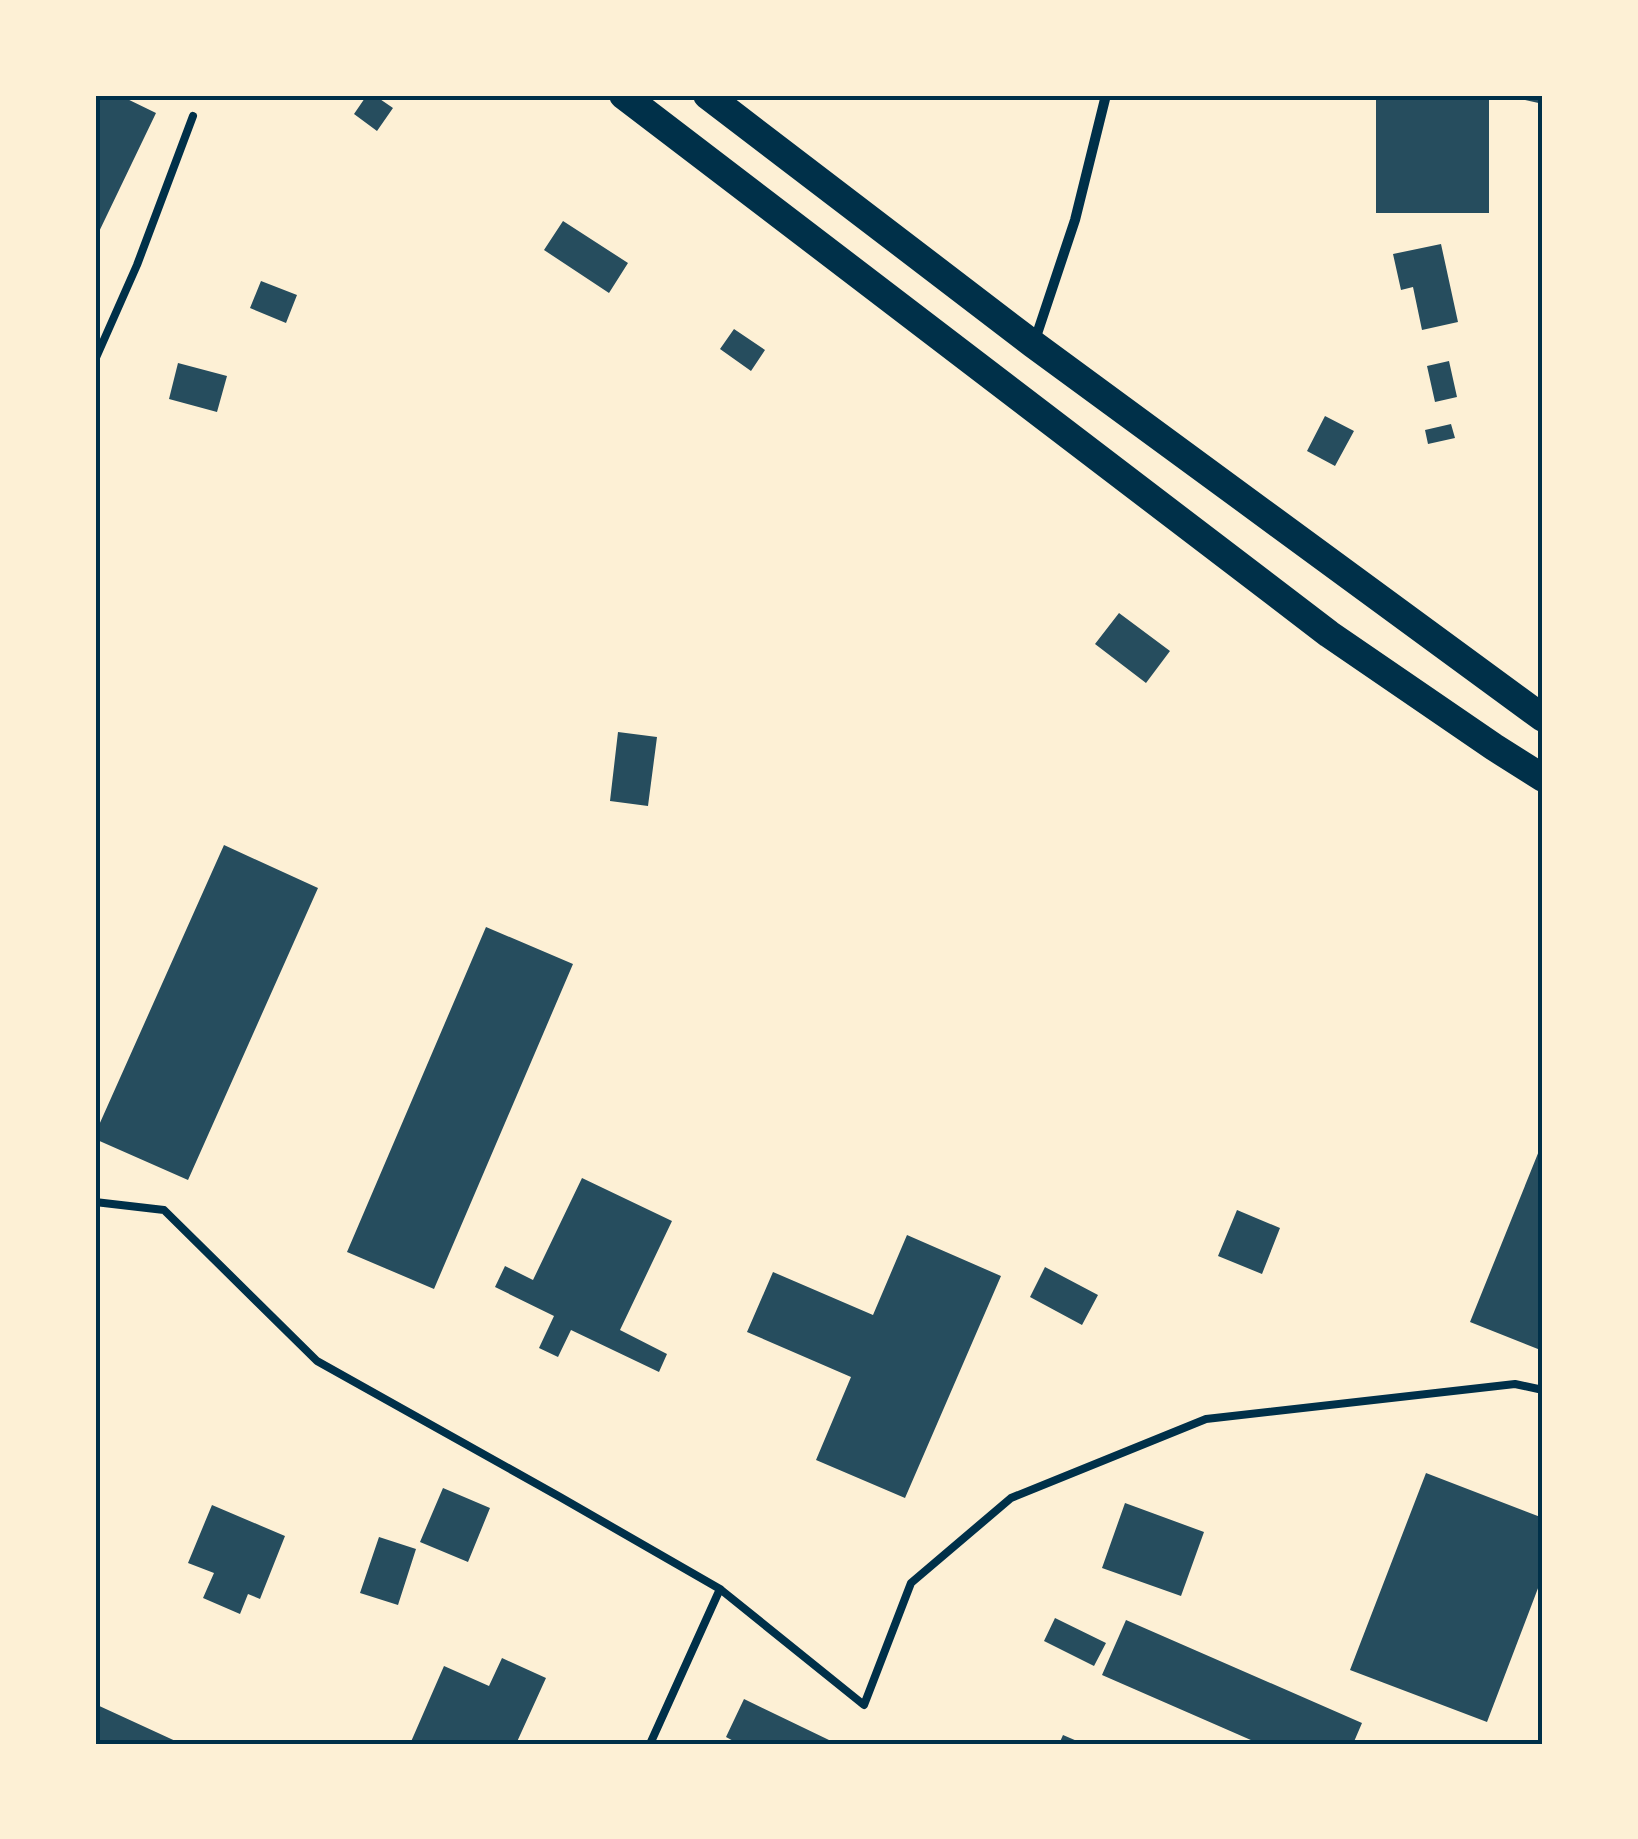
<svg xmlns="http://www.w3.org/2000/svg" width="1638" height="1839" viewBox="0 0 1638 1839" font-family="Inter,sans-serif">
<style>
.building{fill:#264d5e}
.lines{fill:none;stroke-linecap:round;stroke-linejoin:round}
.service{stroke:#003049;stroke-width:8}
.minor{stroke:#003049;stroke-width:10}
.trunk{stroke:#003049;stroke-width:28}
.neatline{fill:none;stroke:#003049;stroke-width:4}
</style>
<rect width="100%" height="100%" fill="#fdf0d5"/>
<path class="building" d="M95,95h24l37,18 -61,127z
M367,95h7l19,13 -16,23 -23,-17z
M1376,95h113v118h-113z
M1522,95h21v9l-22,-5z
M563,221l65,42 -19,30 -65,-43z
M1441,244l17,78 -36,8 -9,-43 -12,3 -8,-36z
M261,281l36,14 -11,28 -36,-15z
M734,329l31,21 -14,21 -31,-22z
M1449,361l8,36 -22,5 -8,-36z
M178,363l49,13 -10,36 -48,-13z
M1325,416l29,15 -19,35 -28,-15z
M1451,424l4,14 -27,6 -3,-14z
M1119,613l51,38 -24,32 -51,-39z
M618,732l39,5 -9,69 -38,-5z
M224,845l94,43 -130,292 -93,-41v-5z
M486,927l87,37 -139,325 -87,-37z
M1543,1141v210l-73,-29z
M582,1178l90,43 -52,109 47,24 -8,18 -88,-42 -13,27 -19,-9 15,-32 -59,-29 10,-21 28,14z
M1237,1210l43,18 -18,46 -44,-18z
M907,1235l94,41 -96,222 -89,-38 35,-83 -104,-45 26,-60 100,43z
M1045,1267l53,28 -16,30 -52,-28z
M1426,1473l117,45v57l-56,147 -137,-52z
M443,1488l47,20 -22,54 -48,-20z
M1125,1503l79,29 -23,64 -79,-28z
M212,1505l73,31 -25,63 -12,-5 -8,20 -37,-16 11,-25 -26,-10z
M379,1537l37,12 -18,56 -38,-12z
M1055,1618l51,25 -12,23 -50,-25z
M1126,1620l236,103 -9,21h-93l-158,-69z
M502,1658l44,20 -30,66h-106l34,-78 45,20z
M744,1699l85,41 -2,4h-88l-13,-7z
M95,1704l87,40h-87z
M1063,1735l21,9h-25z"/>
<g class="lines">
<path class="service" d="M95,360l42,-95 56,-149
M95,1202l69,8 153,151 243,136 160,92 144,116 47,-122 100,-85 195,-79 309,-35 28,6
M650,1744l70,-155"/>
<path class="minor" d="M1034,343l41,-123 31,-125"/>
<path class="trunk" d="M623,95l706,539 165,113 49,31
M707,95l326,249 510,374"/>
</g>
<rect width="1638" height="1839" fill="none" stroke="#fdf0d5" stroke-width="195"/>
<rect x="98" y="98" width="1442" height="1644" class="neatline"/>
</svg>
